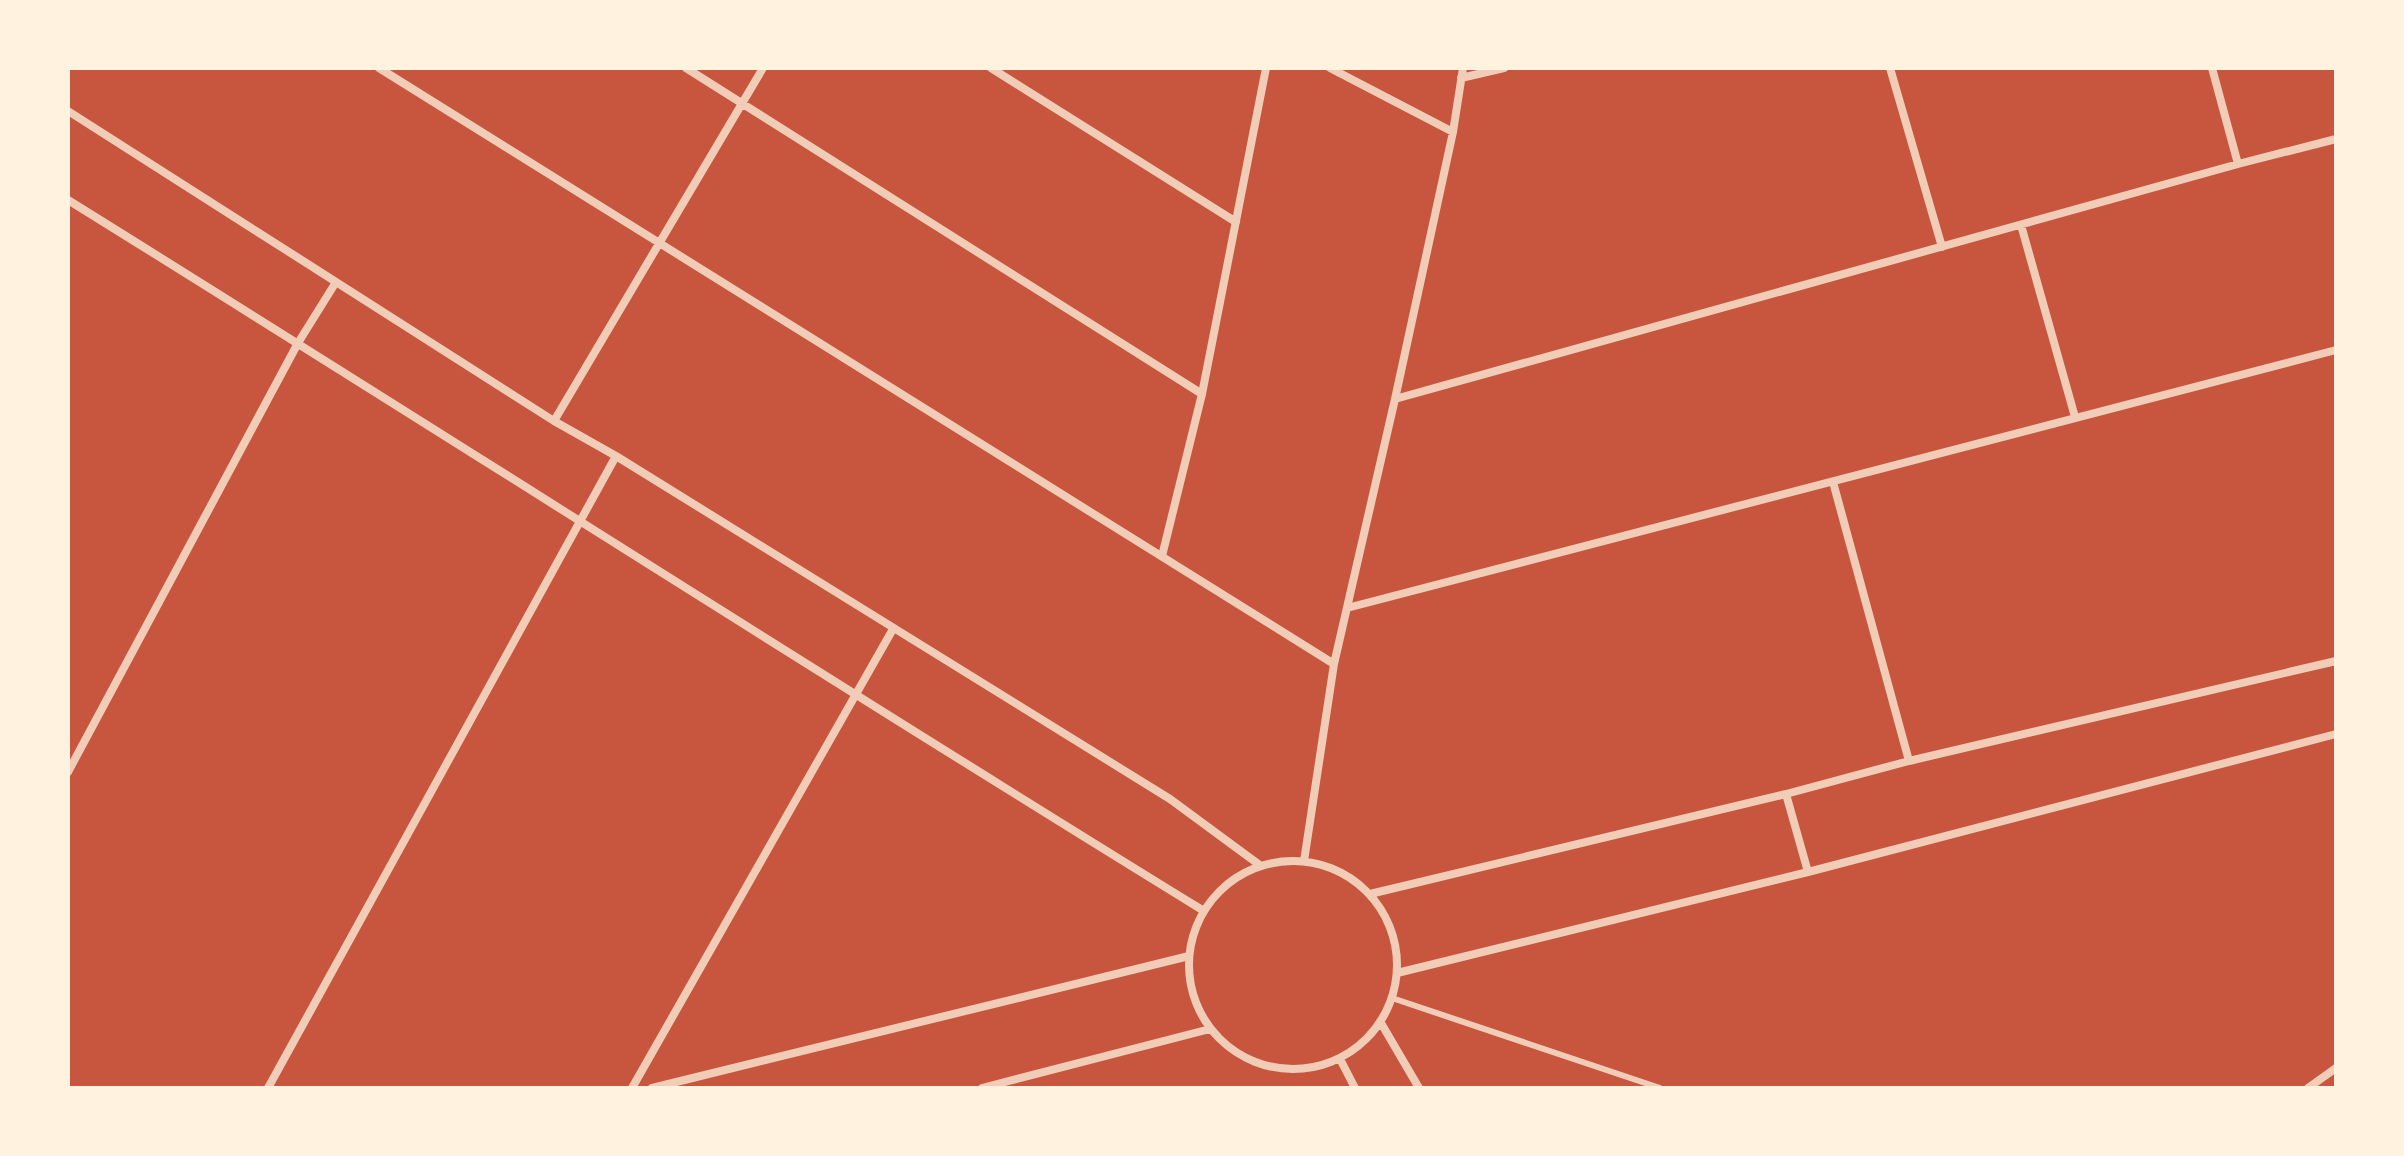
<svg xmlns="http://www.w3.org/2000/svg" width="2404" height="1156" viewBox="0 0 2404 1156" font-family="'Archivo Narrow',sans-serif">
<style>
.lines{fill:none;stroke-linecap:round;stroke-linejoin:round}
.service{stroke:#f1ccb7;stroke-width:6}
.minor{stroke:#f1ccb7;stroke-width:8}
</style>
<rect width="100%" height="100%" fill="#c8553d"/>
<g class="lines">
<path class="service" d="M1392,998l268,90"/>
<path class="minor" d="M379,68l955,596
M686,68l516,326
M991,68l245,154
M1330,68l123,64
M1890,68l52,179
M2212,68l26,96
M1461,78l43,-10
M68,111l486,310 62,35 554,343 91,67
M68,200c380,236 755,477 1136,711
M2021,225l54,192
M1395,399l843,-235 98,-25
M554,421l209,-353
M1833,482l76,279
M1162,556l40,-162 64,-326
M1347,608l989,-258
M68,772l230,-429 38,-61
M1786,794l22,78
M1304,861l30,-197 61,-265 58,-267 10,-64
M1189 965a104 104 0 1 1 208 0a104 104 0 1 1-208 0Z
M1370,894l416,-100 123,-33 427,-100
M1397,973l411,-101 528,-138
M1381,1023l38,65
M1340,1059l15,29
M268,1088l348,-632
M632,1088l261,-459
M652,1088l537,-132
M982,1088l228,-59
M2308,1088l28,-20"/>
</g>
<rect width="2404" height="1156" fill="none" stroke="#fff3e0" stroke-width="140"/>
</svg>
